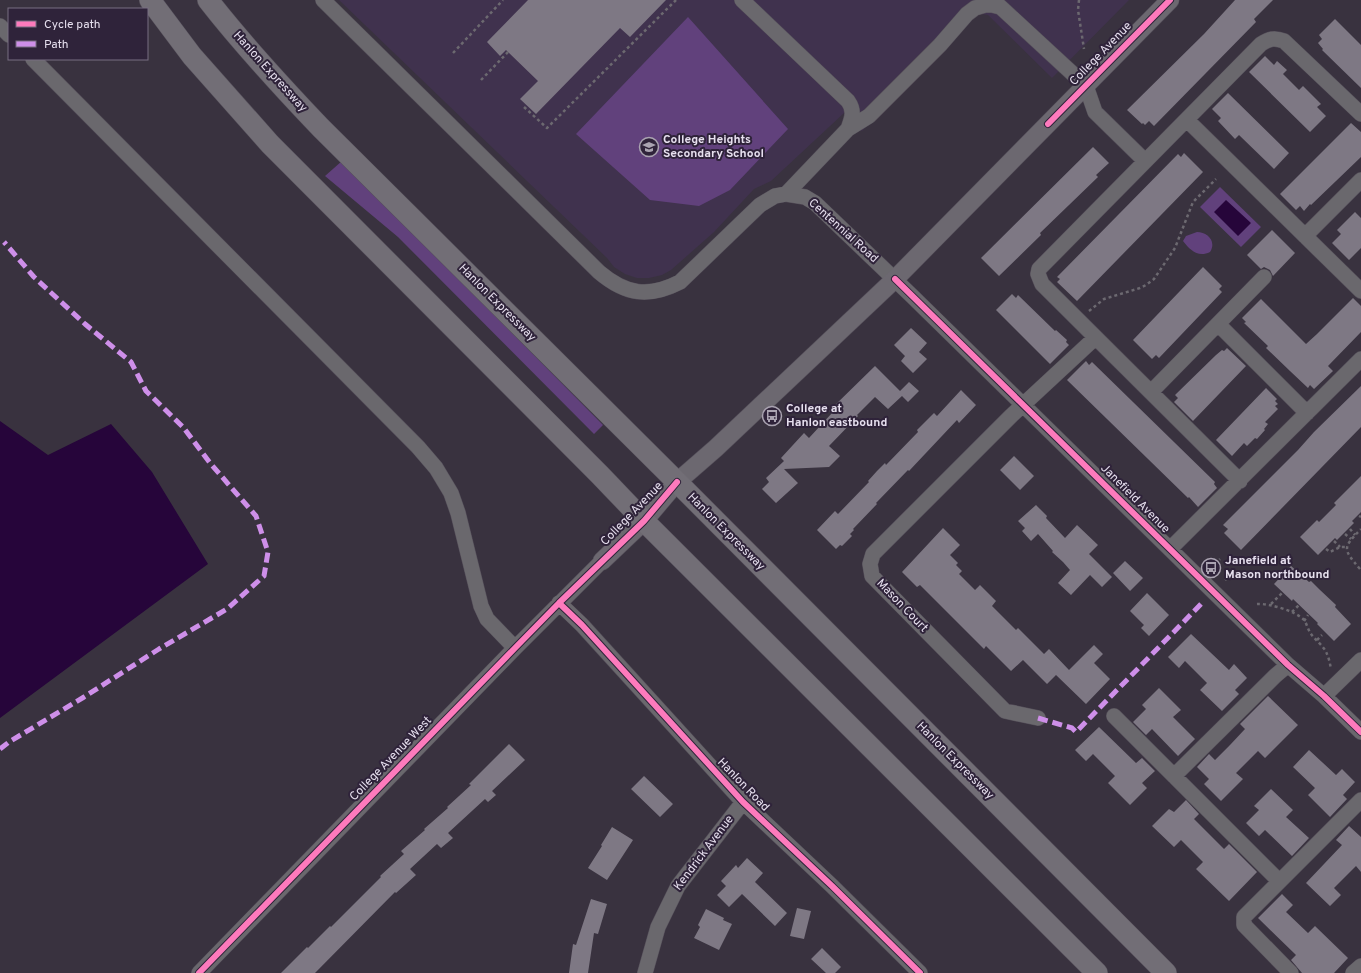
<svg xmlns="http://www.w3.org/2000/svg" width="1361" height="973" viewBox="0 0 1361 973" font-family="Overpass,sans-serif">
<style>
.built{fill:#40324e}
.green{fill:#61417c}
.water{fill:#26053a}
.building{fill:#7e7884}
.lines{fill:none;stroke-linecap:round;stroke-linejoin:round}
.minor-casing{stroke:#554f5a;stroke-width:16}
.major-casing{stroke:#554f5a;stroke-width:19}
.highway-casing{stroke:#554f5a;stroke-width:22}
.path{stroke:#6c6970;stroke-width:2.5;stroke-dasharray:3 3;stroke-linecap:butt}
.minor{stroke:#6a686d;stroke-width:15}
.major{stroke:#6c6870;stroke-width:18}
.highway{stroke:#726e76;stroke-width:21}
.quiet{stroke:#ce8fe9;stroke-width:5;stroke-dasharray:10 5;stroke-linecap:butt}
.cycleway-casing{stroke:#2f233a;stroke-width:8}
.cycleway{stroke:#fd7abc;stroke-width:6}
.labels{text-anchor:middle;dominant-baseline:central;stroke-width:4;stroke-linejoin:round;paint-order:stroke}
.street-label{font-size:12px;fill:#e7e0ef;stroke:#2f233a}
.poi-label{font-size:12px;font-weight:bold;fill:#e7e0ef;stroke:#2f233a;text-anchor:start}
</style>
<rect width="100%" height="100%" fill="#39323f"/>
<path class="built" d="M339,0h790l-77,78 -64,-63 -6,-1 -4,1 -4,3 -112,113 -18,-18 -73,68 -17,8 -40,43 -43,38 -9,5 -13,3h-12l-12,-4 -11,-7 -7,-9z"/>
<path class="green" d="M688,17l100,112 -58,61 -31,16 -49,-6 -74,-66z
M342,161l261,264 -9,9 -196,-197 -73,-61z
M1220,187l41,40 -20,20 -41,-40z
M1197,232c10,0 20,9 13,20 -12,6 -20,-2 -27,-11l3,-5z"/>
<path class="water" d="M1226,200l25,23 -13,13 -24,-24z
M0,421l48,34 63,-31 41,48 56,92 -208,154z"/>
<path class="building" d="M528,0h138l-36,37 -10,-9 -84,86 -16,-15 18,-18 -32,-31 -6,6 -13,-14z
M1235,0h38l-19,19 2,3 -102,104 -5,-5 -4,4 -2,-2 -1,1 -15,-14 77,-76z
M1335,19l26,26v43l-39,-38 1,-1 -5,-6 4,-4 -3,-4z
M1265,56l9,9 3,-4 10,9 -4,4 16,16 4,-4 18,18 -4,3 9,9 -16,16 -61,-60z
M1228,93l61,60 -15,16 -35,-34 -4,4 -17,-18 3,-3 -9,-9z
M1351,123l10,9v25l-50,48 -1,-1 -6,7 -4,-5 -4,4 -16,-16z
M1093,147l16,16 -13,12 2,2 -58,56 1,2 -42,41 -18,-18z
M1184,153l19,19 -126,129 -20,-19 3,-3 -3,-2 121,-123 3,3z
M1355,212l6,6v30l-12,12 -17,-17 9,-9 -4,-4z
M1272,230l23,23 -22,23 -3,-6 -6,-3 -3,2 -14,-14z
M1203,267l19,19 -3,3 3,3 -63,66 -3,-3 -4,4 -19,-19z
M1012,294l4,4 2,-3 37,36 1,-1 11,10 -1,2 3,3 -19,19 -54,-54z
M1353,298l8,8v26l-33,34 5,5 -19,18 -4,-4 -2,3 -18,-17 -24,-23 2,-2 -24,-23 2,-1 -4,-4 19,-19 45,45 11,-10z
M911,328l16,15 -8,9 8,7 -14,14 -12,-12 4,-5 -11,-11z
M1227,348l19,18 -53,55 -19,-19 4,-4 -3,-3 41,-40 6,-5 2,1z
M1086,361l3,4 3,-3 123,120 -1,2 3,4 -19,19 -9,-10 -1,1 -121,-118z
M875,366l25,25 9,-9 10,9 -11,11 -6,-6 -14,13 -13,-12 -18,18 1,1 -29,30 11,10 -11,11 -45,2 14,14 -22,20 -14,-14 7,-7 -3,-4 18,-17 -3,-3 23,-25 5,5 23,-25 -3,-2z
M1361,386v41l-120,123 -17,-17 4,-4 -5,-4 75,-75 16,-18z
M1266,388l11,11 -2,2 3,3 -3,2 3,3 -13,13 3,2 -4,5 1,1 -8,9 -2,-1 -8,8 -3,-3 -12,13 -16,-16z
M961,390l15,15 -17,18 -2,-3 -48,51 -1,-1 -32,33 1,1 -24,25 1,1 -4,4 2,2 -10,10 -2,-1 -4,4 -19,-19 18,-19 3,3 31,-32 -1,-1 9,-10 8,-8 1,2 32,-33 -1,-2 17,-17 3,3z
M1014,456l20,20 -14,14 -20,-20z
M1361,476v36l-9,9 2,2 -17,17 -2,-2 -17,17 -18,-18 17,-17 2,2 17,-17 -2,-2z
M1036,505l11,11 -1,2 19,20 12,-13 21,20 -9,9 23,23 -10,10 -12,-12 -19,20 -13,-12 12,-13 -7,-8 -11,-10 1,-1 -15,-17 -7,7 -9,-10 3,-3 -7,-7z
M943,528l17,17 -10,10 8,8 -2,2 6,6 -3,3 16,16 5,-5 16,16 -4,5 24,24 2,-2 26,26 5,-5 20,21 25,-25 9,9 -9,9 16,16 -24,25 -30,-29 -9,9 -24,-24 -12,11 -25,-25 -2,3 -64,-64 -3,2 -15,-15z
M1125,561l18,17 -13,13 -17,-18z
M1291,566l18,16 2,-1 8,8 17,16 -1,2 16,17 -17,17 -17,-17 1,-1 -25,-24 -1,2 -18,-17z
M1147,593l22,22 -20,21 -8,-8 3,-3 -14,-14z
M1191,634l38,36 5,-6 13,14 -12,12 4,4 -17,17 -22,-21 7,-7 -22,-22 -6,7 -11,-11z
M1159,688l22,22 -8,7 22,22 -17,17 -26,-27 -6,6 -13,-13 13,-13 -4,-4z
M1268,696l30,29 -33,33 -7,-7 -22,22 7,6 -22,22 -17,-17 5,-5 -12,-12 12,-13 6,6 15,-15 15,-16 -5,-5z
M1099,727l37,36 6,-5 13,13 -13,12 5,5 -17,17 -22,-22 7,-7 -22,-22 -7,7 -11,-11z
M509,744l16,16 -33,31 4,4 -8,7 -3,-3 -37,34 5,5 -12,10 -4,-4 -27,25 6,6 -20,18 -1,-1 -80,81h-34l26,-26 1,1 22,-22 1,1 50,-50 -1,-1 24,-22 -3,-3 24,-21 -1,-1 24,-21 -1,-1 24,-22 -2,-1z
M1309,750l27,25 6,-6 13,13 -12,13 4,4 -17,18 -22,-22 7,-7 -22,-21z
M644,776l29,28 -13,13 -29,-28z
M1271,789l22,21 -7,7 23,21 -17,18 -27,-26 -6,6 -13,-13 13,-13 -5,-4z
M1186,800l13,14 -5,5 30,30 5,-5 28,28 -28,29 -33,-32 7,-7 -22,-22 -7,7 -22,-21 17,-17 5,3z
M1349,826l12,11v35l-5,-6 -22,22 7,7 -11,11 -24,-23 36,-38 -6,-5z
M612,827l21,13 -26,40 -19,-12 14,-22 -1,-1z
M747,858l16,15 -8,9 32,31 -12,13 -33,-32 -13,13 -12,-12 9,-9 -5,-5 15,-16 2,3z
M1282,894l11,11 -7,7 22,21 7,-7 33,32 -14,15h-32l-11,-13 5,-5 -38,-37z
M591,899l16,5 -9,30 -4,-1 -6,40h-19l4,-29 3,1z
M797,908l14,3 -7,28 -14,-3z
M706,909l18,9 -1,2 9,4 -13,26 -25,-12 6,-11 -2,-2z
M822,948l19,19 -6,6h-9l-15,-14z"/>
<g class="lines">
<defs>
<path id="minor" d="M323,0l276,272c27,23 50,26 81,10l80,-77 15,-9 11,-2 62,-65 21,-13 71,-71 27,-31 8,-6 10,-3h7l8,2
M742,0l106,101c7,10 4,17 0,28
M994,1l92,85 9,26 50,49
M0,26l9,9
M33,59l385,388 18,21 15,25 7,20 23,93 6,13 28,29
M1187,120l174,171
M786,194l19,3 10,6 97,93 376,369 36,31 37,36
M1305,236l56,-56
M1218,324l89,89
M1151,392l113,-115
M1240,481l-198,-197 -4,-10 1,-5 222,-225c8,-5 13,-7 23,-3l77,73
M1170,549l191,-190
M559,603l23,22 161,177 89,84 88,87
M1324,696l37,-36
M1114,716l165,165
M1038,718l-33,-7 -133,-135 -2,-12 3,-10 138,-138 84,-78
M1174,776l101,-100 13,-11
M199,973l316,-325 87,-87
M645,973l13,-46 20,-41 65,-84
M1291,973l-47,-48v-8l117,-117
M1353,973l8,-7"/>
<path id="major" d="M602,561l42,-40 33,-39 39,-34 179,-169 275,-279"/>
<path id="highway" d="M150,0l42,56 78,88 330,331 44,46 453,452
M208,0c35,45 74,87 113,128l356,354 489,491"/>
</defs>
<use href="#minor" class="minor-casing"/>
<use href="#major" class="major-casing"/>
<use href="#highway" class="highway-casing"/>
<path class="path" d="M1079,0l-1,10 6,39
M453,53l50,-53
M481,80l28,-29
M524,107l23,21 129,-128
M1089,311l15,-12 36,-11 6,-3 8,-6 21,-31 18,-46 23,-23
M1359,516l2,1
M1350,529l5,6
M1345,534l6,5
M1334,541l6,6
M1326,549l4,3 10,-5h6
M1211,568l9,-9
M1360,569c-18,-21 -17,-21 1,-40
M1225,580l4,-4
M1257,604c11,-1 39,7 47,16 3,4 4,10 7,14 5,7 13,12 16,20 2,4 3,10 4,15
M1271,604l11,-11
M1292,612l7,-7
M1304,621l4,-6
M1317,640l5,-5"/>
<use href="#minor" class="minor"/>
<use href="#major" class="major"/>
<use href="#highway" class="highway"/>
<path class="quiet" d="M1038,718l34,10 4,4 126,-129
M0,749l9,-7 75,-45 75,-48 68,-40 37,-33 4,-24 -12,-36 -46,-53 -27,-36 -37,-36 -15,-29 -46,-38 -51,-47 -30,-35"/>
<defs>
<path id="cycleway" d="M1048,124l122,-124
M895,279l393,386 36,31 37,36
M559,603l23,22 161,177 89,84 88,87
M199,973l316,-325 44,-45 85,-82 33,-39"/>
</defs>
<use href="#cycleway" class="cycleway-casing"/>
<use href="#cycleway" class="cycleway"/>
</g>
<defs>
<symbol id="school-ring" viewBox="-11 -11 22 22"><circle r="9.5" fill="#2f233a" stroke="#aaa3b1" stroke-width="1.5"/><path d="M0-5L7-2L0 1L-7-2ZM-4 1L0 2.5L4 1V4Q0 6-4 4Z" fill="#aaa3b1"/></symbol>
<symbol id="bus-ring" viewBox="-11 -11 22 22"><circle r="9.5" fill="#2f233a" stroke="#aaa3b1" stroke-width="1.5"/><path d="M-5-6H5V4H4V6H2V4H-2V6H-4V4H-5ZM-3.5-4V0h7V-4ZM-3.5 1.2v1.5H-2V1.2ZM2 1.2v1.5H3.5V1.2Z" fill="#aaa3b1"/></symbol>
</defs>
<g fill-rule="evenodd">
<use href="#school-ring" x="638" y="136" width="22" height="22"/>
<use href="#bus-ring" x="761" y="405" width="22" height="22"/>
<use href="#bus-ring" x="1200" y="557" width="22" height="22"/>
</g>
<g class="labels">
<g class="street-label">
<text transform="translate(1101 54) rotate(-46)">College Avenue</text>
<text transform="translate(270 72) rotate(48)">Hanlon Expressway</text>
<text transform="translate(843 231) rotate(42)">Centennial Road</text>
<text transform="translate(497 303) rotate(45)">Hanlon Expressway</text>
<text transform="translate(1135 499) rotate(45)">Janefield Avenue</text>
<text transform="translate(632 514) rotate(-46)">College Avenue</text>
<text transform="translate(726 532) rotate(45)">Hanlon Expressway</text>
<text transform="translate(902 606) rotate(46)">Mason Court</text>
<text transform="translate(391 759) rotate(-46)">College Avenue West</text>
<text transform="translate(955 761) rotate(45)">Hanlon Expressway</text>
<text transform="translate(743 785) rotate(46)">Hanlon Road</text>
<text transform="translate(704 853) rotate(-53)">Kendrick Avenue</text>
</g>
<g class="poi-label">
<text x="663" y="140">College Heights<tspan x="663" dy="14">Secondary School</tspan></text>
<text x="786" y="409">College at<tspan x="786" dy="14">Hanlon eastbound</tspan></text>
<text x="1225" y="561">Janefield at<tspan x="1225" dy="14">Mason northbound</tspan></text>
</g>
</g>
<rect x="8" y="8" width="140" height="52" fill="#2f233a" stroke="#796f82"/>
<rect x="16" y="21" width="20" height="6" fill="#fd7abc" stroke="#796f82"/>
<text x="44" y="28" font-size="12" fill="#e7e0ef">Cycle path</text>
<rect x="16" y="41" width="20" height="6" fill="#ce8fe9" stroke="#796f82"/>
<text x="44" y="48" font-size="12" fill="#e7e0ef">Path</text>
</svg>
